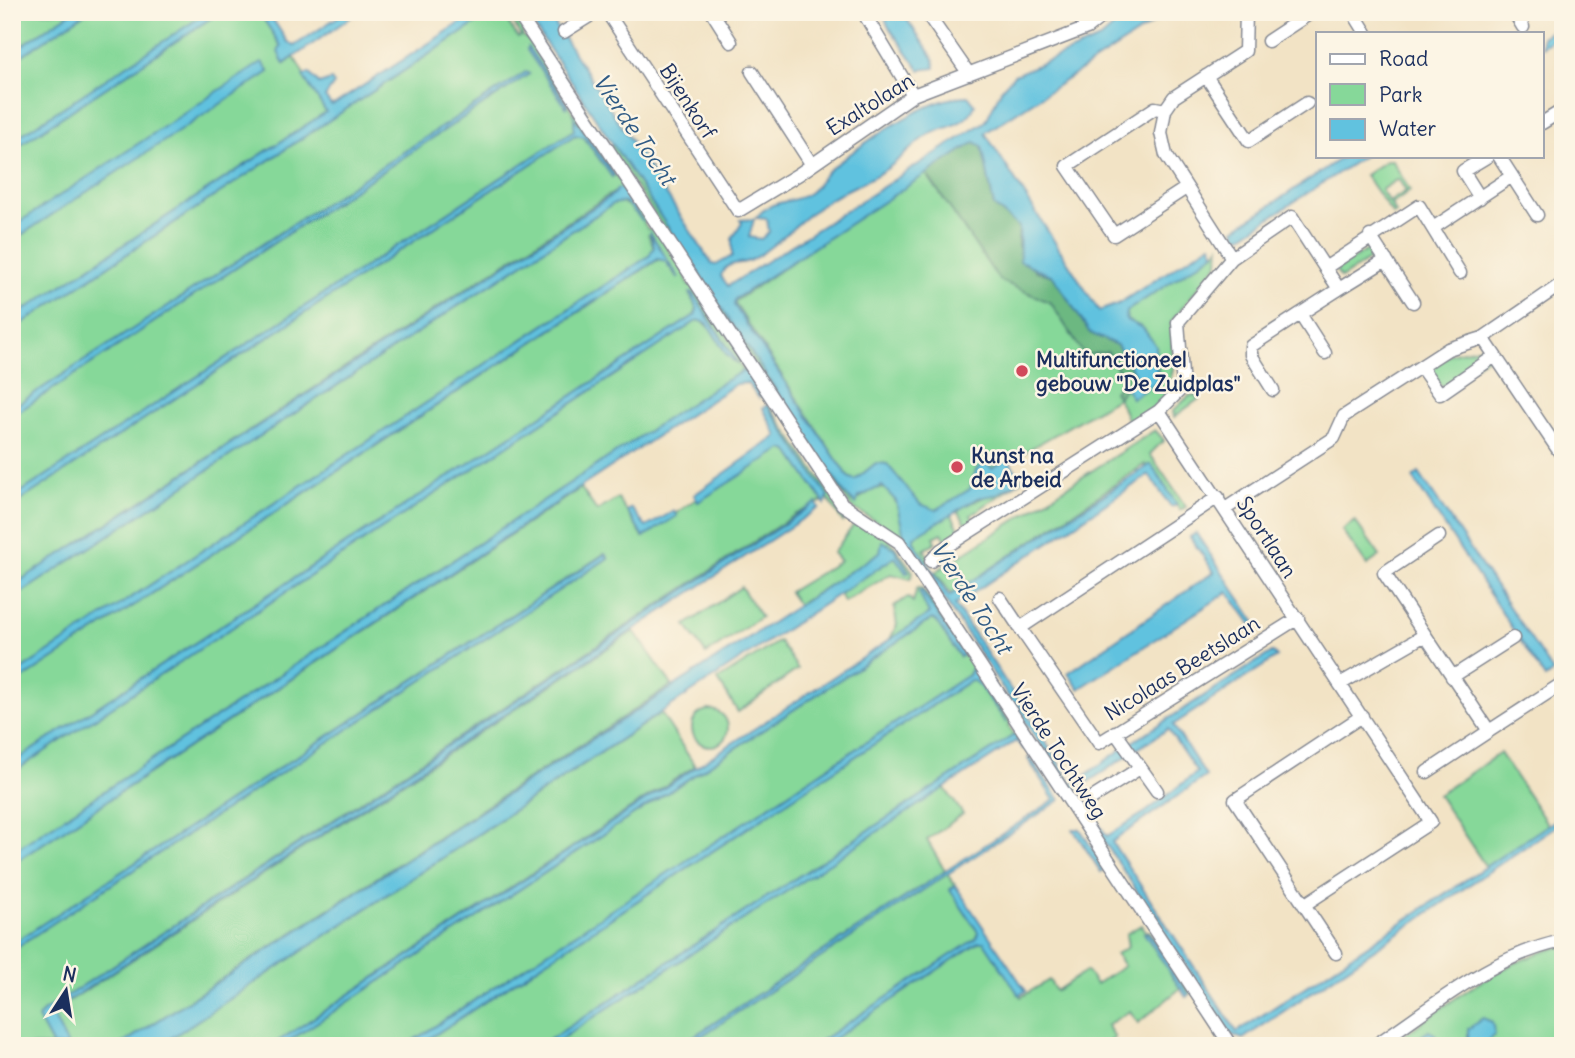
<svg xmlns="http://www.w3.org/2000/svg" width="1575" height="1058" viewBox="0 0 1575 1058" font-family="Delius,sans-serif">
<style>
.green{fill:#86d899;stroke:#50847c;stroke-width:2;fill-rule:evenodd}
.forest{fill:#6cb881;stroke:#447470;stroke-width:2}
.water{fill:#61c2df;stroke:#3e789e;stroke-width:2;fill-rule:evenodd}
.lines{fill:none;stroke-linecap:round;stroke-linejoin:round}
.minor-casing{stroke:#868992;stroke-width:15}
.minor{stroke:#fff;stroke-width:12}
.poi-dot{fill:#d1495b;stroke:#fcf5e5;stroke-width:2.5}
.labels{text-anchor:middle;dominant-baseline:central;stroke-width:5;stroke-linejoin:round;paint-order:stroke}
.street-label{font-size:21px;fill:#1b2f5e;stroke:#fcf5e5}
.poi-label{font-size:21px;font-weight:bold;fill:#1b2f5e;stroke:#fcf5e5;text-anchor:start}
.water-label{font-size:23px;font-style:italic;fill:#305b85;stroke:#fcf5e5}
</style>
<rect width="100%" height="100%" fill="#fcf5e5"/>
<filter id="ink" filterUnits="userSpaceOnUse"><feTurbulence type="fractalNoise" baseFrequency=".0143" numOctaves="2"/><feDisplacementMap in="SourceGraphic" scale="14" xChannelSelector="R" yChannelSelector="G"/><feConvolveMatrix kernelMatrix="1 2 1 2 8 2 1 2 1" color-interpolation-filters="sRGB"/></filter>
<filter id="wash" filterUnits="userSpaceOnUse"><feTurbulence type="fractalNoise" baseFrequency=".00686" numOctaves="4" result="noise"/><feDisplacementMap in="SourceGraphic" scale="28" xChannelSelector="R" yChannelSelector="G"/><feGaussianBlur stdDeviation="1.57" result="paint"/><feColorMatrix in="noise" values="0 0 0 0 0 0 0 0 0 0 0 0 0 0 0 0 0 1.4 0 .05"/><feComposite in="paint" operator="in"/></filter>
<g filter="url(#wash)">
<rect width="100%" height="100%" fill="#f2e3c5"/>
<path class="green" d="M12,12h60l-60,40z
M87,12h122l-197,129v-79z
M220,12h39l22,34 4,18 9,-7 32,55 -314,206v-77l257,-170 -7,-8 -250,164v-77z
M493,12h8l17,25 3,-1 -14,-24h6l10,15v9l12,10 38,67 4,1 44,69 6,2 20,33 -3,5 4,6h6l31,45 4,12 3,-1 49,71 -2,8 3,5h4l19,23 -3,5 -10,-20 -8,-6 -26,14 -706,467v-79l686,-453c15,2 27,33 38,44l2,-1 -44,-69 -4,1 7,14 -2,6 -683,448v-77l647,-427 6,2 12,16 -29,-43 6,13 -5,9 -637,420v-77l601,-395 6,-3 10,5 -12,-15 -11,6 -594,389v-80l563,-371 9,2 28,40 2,-2 -40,-58v13l-562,368v-82l517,-342 -3,-2 -514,336v-78z
M613,145l232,349 8,9 22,-15 13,1c17,22 13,53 35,76l-5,1c-23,-36 -31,-39 -67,-59l-242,-360z
M962,145l146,207 16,28 34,-7 -2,-27 -13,-18 -17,-8 1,-9 88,-58 4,-6 -1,16 -47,59 2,48 -7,25 -13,14 -24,14 -11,-25 -107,62 -83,60 -41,-56 -11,-1 -21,17 -7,-3 -114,-175z
M1387,160h5l18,31 -19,14 5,8 -3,2 -28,-40zM1398,179l8,12 -17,11 -8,-12z
M1370,248l6,7 -35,23 -5,-8z
M1481,347l8,9 -43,29 -5,1 -13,-18 22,-14z
M1195,395l4,4 -25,18 -1,-6 16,-15z
M767,405h2l77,111 -3,6z
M1155,430l9,10 -14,14 36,53 -6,3 -35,-46 -193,131 -17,-23z
M782,448l7,3 34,50 -27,13 -753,498 -4,6 14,28h-41v-96l596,-392 -4,-4 -592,390v-80l569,-376 16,23 21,-13 25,39 53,-38 2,2z
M1022,480l-51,35 3,7h-9l-8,-13z
M951,513l9,18 -14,9 -4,-7 -8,4 2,5 -12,8 6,8 -3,4 -13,-20v-5z
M1355,521l25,35 -13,9 -25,-35z
M856,522l32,15 25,35 -2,7 -20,-5 -47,28 -5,-8 56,-37 11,16 2,-1 -20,-29 -8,9 -82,53 -9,-13 51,-31 -7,-8z
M741,587l20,30 -55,37 -20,-29z
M917,588h5l44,61v8l10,9 35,57 -2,4 5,7 3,-1 11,13 -3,2 -11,-13 -474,311h-122l553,-366 6,2 30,41 -33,-53 -2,-3 -4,8 -563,371h-124l651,-427 4,2 24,36 3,-2 -42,-64 8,23 -39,25 7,-14 -3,-19 14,-9 5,5z
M634,631l38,54 -553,361h-51l-17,-33z
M779,641l19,28 -60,43 -20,-32z
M692 728a18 18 0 1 1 36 0a18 18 0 1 1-36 0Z
M661,713l34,53 -424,280h-112z
M1500,753l48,72 -62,42 -48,-72z
M944,787l19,27 -36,26 18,31 -266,175h-129z
M947,874l8,11 -5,5 28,42 -1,6 -164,108h-127z
M1141,925l4,6h5l41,61 -2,3 -40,-62 33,54 -44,36 -8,-12 -23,14 8,13 -11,8h-281l156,-104 5,-1 37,56 28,-17 7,11 30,-20 10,13 28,-18 -8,-12 12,-7 -2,-13z
M1563,946v93l-7,7h-167c55,-39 107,-84 174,-100z"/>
<path class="forest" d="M975,142l7,4 12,60 25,21 -1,19 18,25 17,5 37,57 27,12 21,33 -13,9 -7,11 -4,-7 10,-11 -16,-28 -24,3 -33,-52 -52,-23 -73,-107z"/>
<path class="water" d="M72,12h15l-75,50v-10z
M208,12h12l-208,138v-9z
M259,12h9l19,29 7,5 51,-34h13l-74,52 -6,-12 3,-6z
M477,12h16l-481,318v-12l314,-206 -23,-36 6,-3 10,11 12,-4 3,4 -9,13 6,8 4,-1z
M525,12h22l165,252 4,1 16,-9v-17l10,-16 -2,-3 14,-1 -5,18 12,2 8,-7 -2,-13 -11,-1c16,-21 36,-13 53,-25 9,-6 12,-17 21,-24 34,-26 96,-72 138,-73l7,9c-9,24 -37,21 -53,34 -13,10 -23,22 -37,31 -20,13 -42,20 -61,33 -25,17 -47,43 -73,57 -12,6 -25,0 -30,16l7,10 258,-165 15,-31 13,-15 86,-36 30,-27h40l-185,121 114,178 19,-7 93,-60 4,9 -88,58 -1,9 17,8 13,18 1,36 -25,16 -7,-11 12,-9 -20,-33 -27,-12 -37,-57 -33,-15 -1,-34 -25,-21 -12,-60 -7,-4 -240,157 -1,6 114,172 7,3 21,-17 11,1 33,40 16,6 34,-21 6,-19 9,-8 7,6 16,-9 14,21 -27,15 -17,3 -64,39v5l35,54 202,-132 26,41 -6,2 -22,-32 -194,130 118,179 53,-38 146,-94 5,5 -104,68 33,51 -94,66 125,190 326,-217v6l-320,218 -11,-4 -327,-495 -9,-39 -14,-15 -23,11 -3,7 -11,-10zM1168,729l29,43 -50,39 -40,25 -31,-46z
M883,12h19l32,47 1,9 -15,2 -32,-44z
M1563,23v10l-21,14v-10z
M528,47l39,57 -1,3 -39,-57z
M262,62l7,10 -257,169v-14z
M526,72l3,2 -517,342v-8z
M574,117l40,58 -2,2 -28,-40 -9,-2 -563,371v-8l562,-368z
M1344,156h20l-122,80 -5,-1 -2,-6z
M618,188l5,1 20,32 -18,-19 -12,2 -601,395v-13l602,-392z
M650,232l29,46 -14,-17 -7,-2 -646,427v-10l637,-420 5,-9z
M690,293h3l45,71 -11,-9 -20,-32 -9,-3 -686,453v-10l683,-448 2,-6z
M743,371l9,6 8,15 -1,6 -12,-15 -11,1 -724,480v-12l706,-467z
M767,405l61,91 -3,8 -36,-53 -7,-2 -84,53 -4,-7 83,-59 -14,-28z
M1419,473l134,199 -8,6 -132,-200z
M816,503l3,5 -768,504 17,34h-15l-15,-28 5,-6z
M631,508l15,19 28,-16 3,5 -33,21 -17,-26z
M1196,533l60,90 -4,2 -24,-33 -149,97 -11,-16 146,-101 -24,-35z
M882,541l12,7 15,24 -3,1 -11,-16 -736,489h-40l674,-437 87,-57z
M605,554l3,4 -596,392v-6z
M921,590l43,65 -4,2 -24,-36 -4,-2 -651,427h-10l658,-432 -10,-22z
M972,667l35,56 -30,-40 -6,-3 -553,366h-13l563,-371z
M1014,735l11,13 -2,1 -7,-8 -466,305h-10z
M1030,757l30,43 -374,246h-7l375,-246 -26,-41z
M1073,829h7l25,40 -4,3z
M955,885l71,106 -7,4 -35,-53h-5l-156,104h-10l164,-108 1,-6 -28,-42z
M1144,933h4l41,62 -3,2z
M1483,1018l9,4 3,13 -11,9 -16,-2v-13z
M1429,1031l7,4 4,11h-34z"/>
</g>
<g filter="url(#ink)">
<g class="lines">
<defs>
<path id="minor" d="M517,12l325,492 57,38 332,504
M607,12l131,199 61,-37 114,-79 174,-67 20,-16
M712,12l19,30
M863,12l50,83
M926,12l43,62
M1076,12l11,16
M1353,12l13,21
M1514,12l9,15
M564,32l32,-20
M1268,41l44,-29
M752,72l60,93
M1206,76l43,65 58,-38
M1165,110l-10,-2 -88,58 47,69 69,-45
M1542,123l21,-13
M1499,156l38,59
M1480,198l-17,-27 25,-15
M1433,228l79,-52
M1370,236l43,66
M1232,258l-66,-103 -5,-22 4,-23 9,-13 71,-46 1,-39
M1325,268l14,21 47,-29
M1483,338l80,119
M1325,353l-25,-39 39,-25
M1421,367l19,27 55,-38
M1273,390l-22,-35v-9l49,-32
M1218,497l-198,131 79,115 199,-125
M1225,509l109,-71 10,-22 104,-67 35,-11 80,-55
M931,561l10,-11 218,-139
M1000,598l20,30
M1425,635l-41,-62 55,-37
M1452,677l61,-39
M1340,684l85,-49 64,96 74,-48
M1115,732l42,59
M1427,772l62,-41
M1089,800l51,-32
M1304,905l127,-83 -272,-411 24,-24 -5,-65 54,-64 60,-41 33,51 94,-62 41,67
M1336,953l-101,-153 127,-84
M1374,1046c59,-39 118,-91 189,-105"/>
</defs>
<use href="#minor" class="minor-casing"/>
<use href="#minor" class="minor"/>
</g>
</g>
<g class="poi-dot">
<circle cx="1022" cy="371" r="7"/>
<circle cx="957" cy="467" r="7"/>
</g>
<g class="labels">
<g class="street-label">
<text transform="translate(688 101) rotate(57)">Bijenkorf</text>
<text transform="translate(870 104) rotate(-32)">Exaltolaan</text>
<text transform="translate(1267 537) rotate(57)">Sportlaan</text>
<text transform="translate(1182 668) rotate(-32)">Nicolaas Beetslaan</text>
<text transform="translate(1059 751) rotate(57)">Vierde Tochtweg</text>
</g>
<g class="poi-label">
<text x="1036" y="359">Multifunctioneel<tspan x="1036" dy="24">gebouw "De Zuidplas"</tspan></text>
<text x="971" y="455">Kunst na<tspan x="971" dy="24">de Arbeid</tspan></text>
</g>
<g class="water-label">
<text transform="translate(635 129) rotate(56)">Vierde Tocht</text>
<text transform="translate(972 597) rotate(57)">Vierde Tocht</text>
</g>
</g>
<rect width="1575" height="1058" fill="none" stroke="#fcf5e5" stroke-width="42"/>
<rect x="1316" y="32" width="228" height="126" fill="#fcf5e5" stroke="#a2a6af" stroke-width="2"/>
<rect x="1330" y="54" width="35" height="10" fill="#ffffff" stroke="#a2a6af" stroke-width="2"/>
<text x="1379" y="66" font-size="21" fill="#1b2f5e">Road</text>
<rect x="1330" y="84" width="35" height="21" fill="#86d899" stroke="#a2a6af" stroke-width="2"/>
<text x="1379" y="102" font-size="21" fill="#1b2f5e">Park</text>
<rect x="1330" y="119" width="35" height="21" fill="#61c2df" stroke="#a2a6af" stroke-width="2"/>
<text x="1379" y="136" font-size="21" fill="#1b2f5e">Water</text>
<g transform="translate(66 991) rotate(12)" stroke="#fcf5e5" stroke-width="5" paint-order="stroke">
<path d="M0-5L12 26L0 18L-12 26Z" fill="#1b2f5e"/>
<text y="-10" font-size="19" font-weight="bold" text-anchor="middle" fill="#1b2f5e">N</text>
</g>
</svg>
